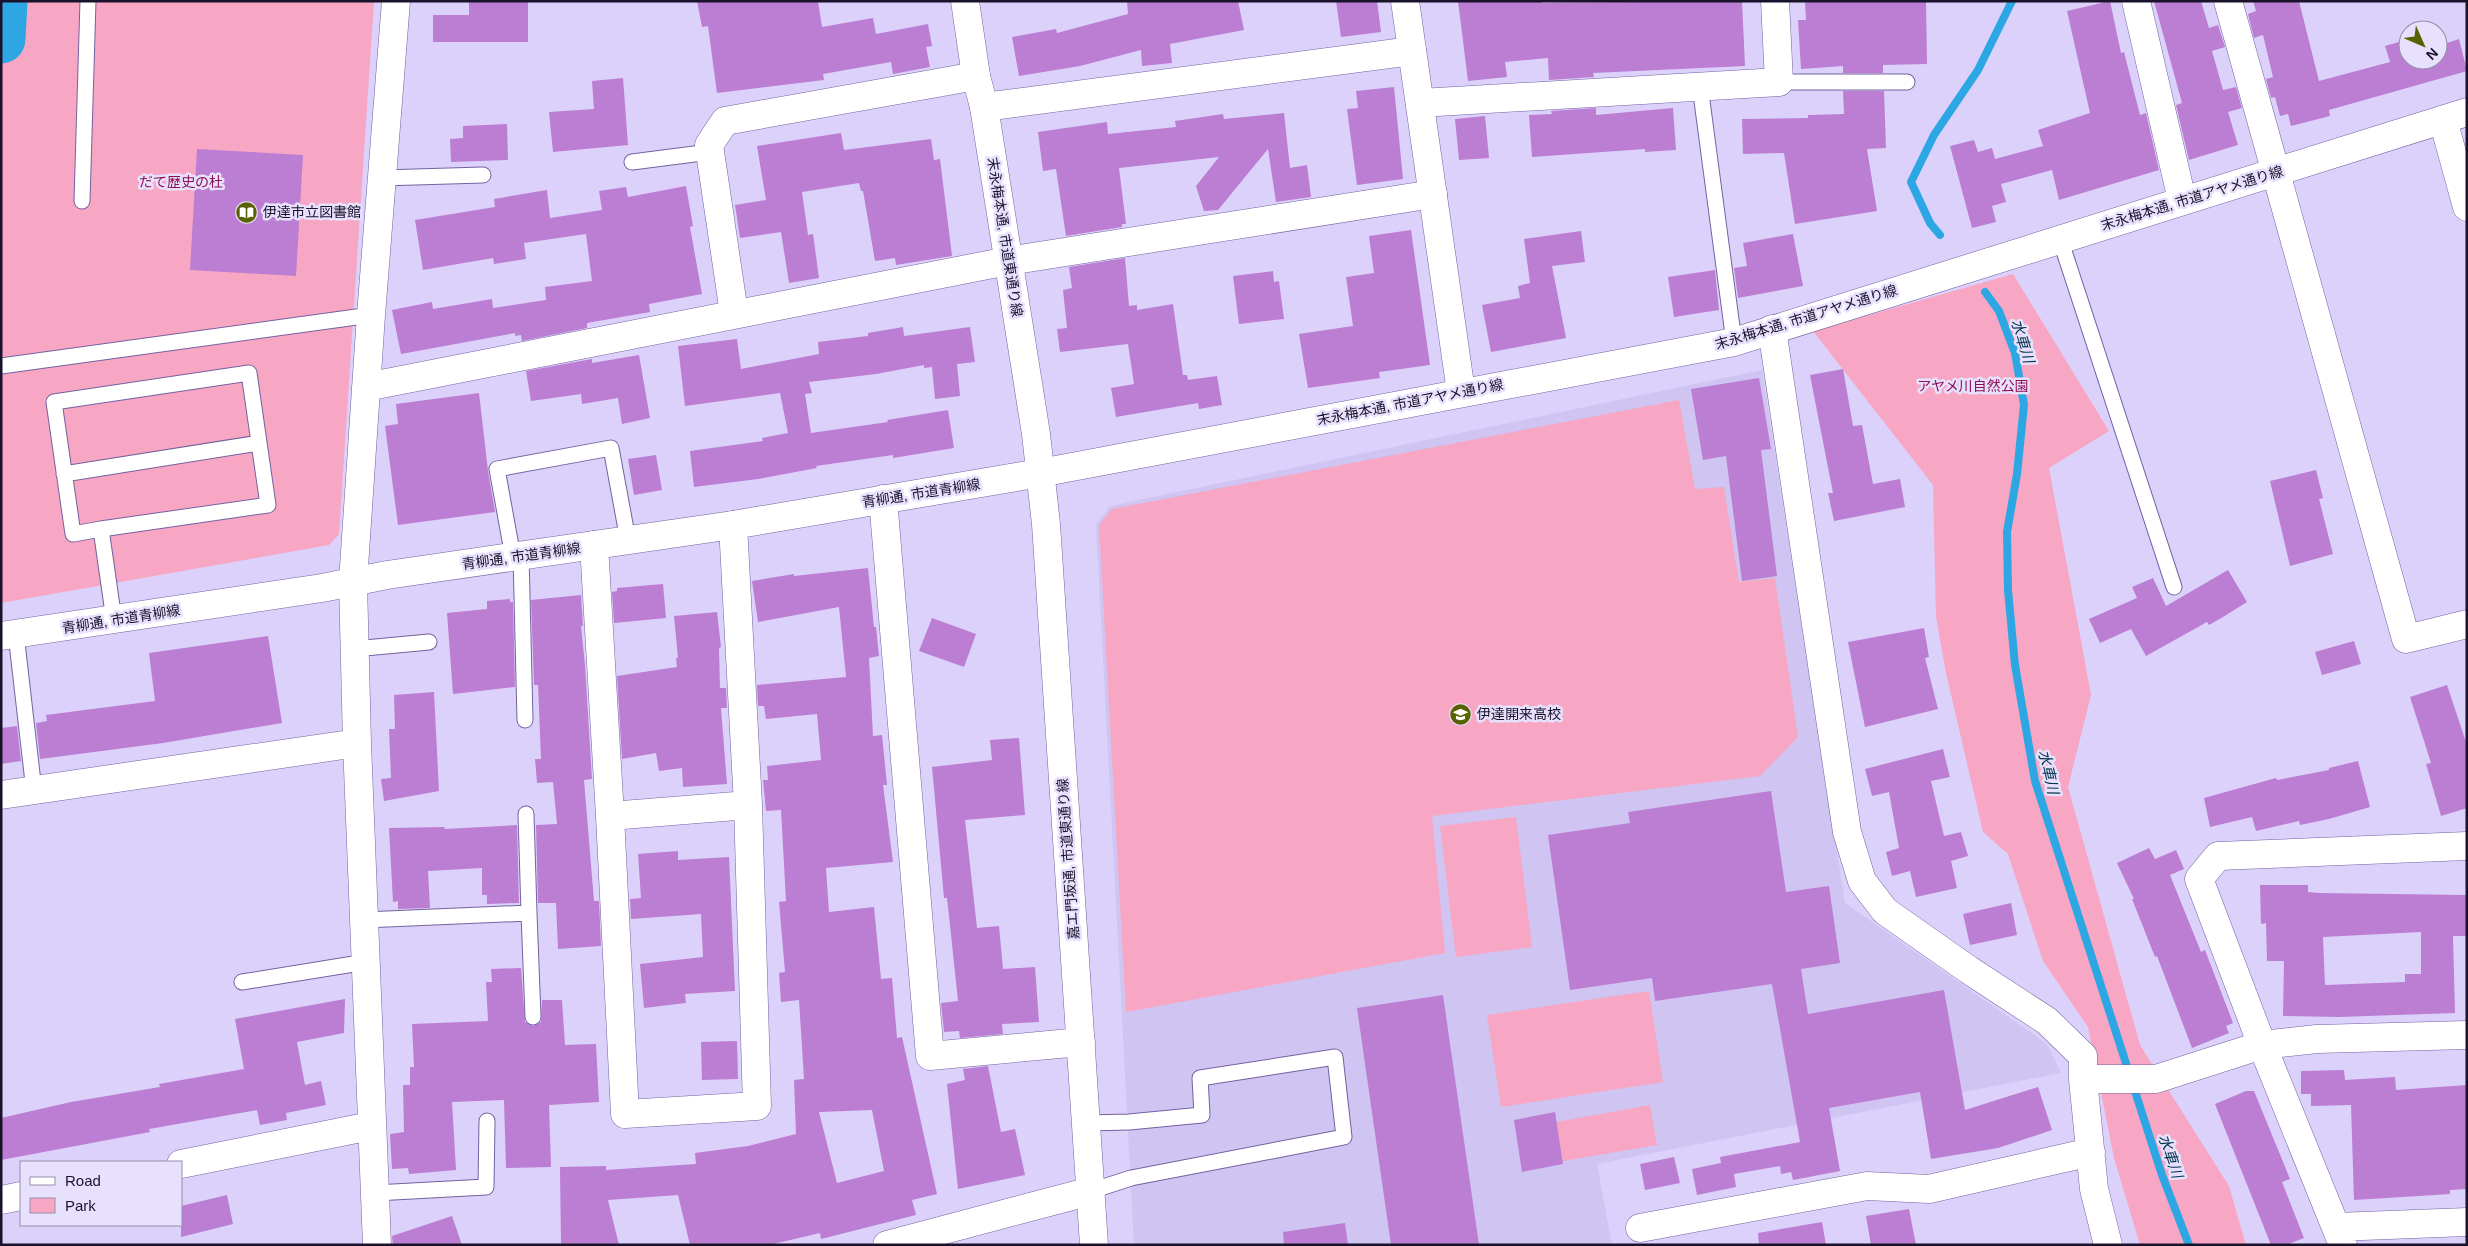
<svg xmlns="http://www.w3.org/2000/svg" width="2468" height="1246" viewBox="0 0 2468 1246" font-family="Arial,'Noto Sans JP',sans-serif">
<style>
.built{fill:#d0c4f2}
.green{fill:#f7a6c3}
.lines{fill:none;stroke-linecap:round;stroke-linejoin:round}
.stream{stroke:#2da7e4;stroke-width:8}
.river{stroke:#2da7e4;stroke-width:49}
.building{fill:#bb7ed2;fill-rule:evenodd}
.service-casing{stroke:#7462a0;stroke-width:17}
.minor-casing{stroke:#7462a0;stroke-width:29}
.tertiary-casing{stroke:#7462a0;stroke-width:29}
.service{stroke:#fff;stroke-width:15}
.minor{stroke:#fff;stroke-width:28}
.tertiary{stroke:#fff;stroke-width:28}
.labels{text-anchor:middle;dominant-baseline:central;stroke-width:5;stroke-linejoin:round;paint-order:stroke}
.park-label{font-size:14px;fill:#8e0f52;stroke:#e8e1fd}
.street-label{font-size:14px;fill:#1a122b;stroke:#e8e1fd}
.poi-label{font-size:14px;fill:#1a122b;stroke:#e8e1fd;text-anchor:start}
.water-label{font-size:15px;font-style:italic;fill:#00324b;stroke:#e8e1fd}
</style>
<rect width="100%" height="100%" fill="#dcd1fb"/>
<path class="built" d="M1762,370l83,533 202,141 14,29 -464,91 15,81h-478l-38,-720 14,-19z"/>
<path class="green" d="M1,1h373l-35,533 -10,11 -328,58z
M2013,274l96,157 -60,37 42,227 -23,92 72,258 89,141 17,59h-106l-26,-87 -26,-131 -45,-66 -35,-107 -25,-22 -37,-159 -10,-56 -3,-132 -120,-154z
M1679,400l16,89 29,-2 15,95 36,-4 23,159 -38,39 -328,40 13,137 -319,59 -27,-487 13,-16z
M1516,817l16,130 -76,10 -16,-131z
M1649,991l14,91 -162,25 -14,-92z
M1650,1105l7,40 -94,16 -7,-39z"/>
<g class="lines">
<path class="stream" d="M1940,235l-10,-12 -19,-41 23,-47 44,-65 34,-69
M1985,292l14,19 16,42 9,52 -7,69 -10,58 1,58 7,75 20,116 127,394 27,70"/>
<path class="river" d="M1,39l2,-38"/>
</g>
<path class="building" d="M469,1h59v41h-95v-27h36z
M697,1h121l4,26 51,-9 3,16 52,-10 4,22 -6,1 4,20 -37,7 -2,-12 -68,12 1,6 -107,13 -9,-67 -6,1z
M1127,1h111l6,29 -74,14 2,19 -30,3 -1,-16 -61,16 -61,10 -7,-39 44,-8 1,4 71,-19z
M1336,1h41l4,31 -40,5z
M1458,1h84v2l200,-2 3,65 -152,7 1,4 -45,3 -1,-22 -43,4 2,15 -39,4z
M1805,1h121l1,63 -44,1v8h-40v-7l-42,3 -3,-49h8z
M2110,1l11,52 3,-1 16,63 6,-2 13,57 -100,30 -7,-30 -51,14 5,18 -14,4 4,16 -24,6 -22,-82 24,-6 4,12 14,-4 3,11 48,-13 -5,-16 52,-17 -23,-102z
M2154,1h47l8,27 9,-3 7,22 -13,4 11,39 13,-3 6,21 -14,4 10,33 -49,15 -13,-55 6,-2z
M2253,1h46l20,80 71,-19 -5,-16 21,-6 2,20h30v-14l21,-7 8,32 -138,39 1,6 -39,10 -3,-12 -8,2 -5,-19 -4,1 -5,-19 7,-2 -10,-42 -9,3 -6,-24 8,-3z
M623,78l5,67 -75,7 -4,-40 45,-3 -2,-28z
M1394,87l9,92 -46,6 -10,-76 11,-1 -2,-17z
M1843,91h41l2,57 -19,1 10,62 -82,13 -11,-71 -41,1 -1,-35 66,-1v-3l36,-1z
M1596,108v7l77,-7 3,42 -31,2v-3l-113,8 -3,-42 23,-1 -1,-3z
M1284,113l6,55 17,-3 4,32 -35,5 -8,-53 -50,61 -14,1 -8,-25 23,-29 -100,11 7,56h-4v3l-56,9 -10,-67 -13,2 -5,-39 69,-10 1,12 68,-7 -1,-6 48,-7 1,5z
M1485,116l4,42 -30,2 -4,-41z
M507,124l1,36 -57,2 -1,-23 13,-1v-12z
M841,133l3,17 87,-11 3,21 6,-1 12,97 -56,9 -1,-7 -20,3 -12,-70h-2l-2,-8 -57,9 6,43 5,-1 6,44 -30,5 -8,-51 -41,6 -5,-33 31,-5 -9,-54z
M197,149l106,6 -7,121 -106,-6z
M686,186l7,40 -3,1 12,67 -53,10 1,8 -63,11v5l-65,13 -1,-6 -6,1v-3l-114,21 -9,-44 40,-8 1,7 59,-10 1,9 53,-8 -1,-13 47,-6 -6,-47 -62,9 2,16 -32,5 -1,-6 -70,12 -8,-50 80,-13 -1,-8 53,-9 3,28 52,-8 -3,-19 27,-4 2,10z
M1411,230l19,135 -51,7 1,6 -72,10 -9,-54 54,-8 -7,-49 28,-4 -5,-37z
M1581,231l4,31 -33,4 14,72 -75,14 -9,-47 38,-7 -2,-12 12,-3 -6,-44z
M1793,234l10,52 -65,12 -4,-30 13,-2 -4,-23z
M1125,258l4,48 8,-1v5l36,-6 10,71h4l1,5 29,-4 5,29 -23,4 -1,-6 -82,14 -5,-29 23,-4 -6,-40 -68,8 -3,-23 10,-1 -4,-38 9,-2 -3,-21z
M1715,270l4,40 -45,7 -6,-40z
M1273,271l1,11 5,-1 5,38 -45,5 -6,-48z
M903,327l1,9 66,-9 5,35 -18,2 3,32 -25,3 -3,-32 -8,1v-3l-48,9 -67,8 3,11 -7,1 6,39 77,-11 -1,-2 61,-10 6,38 -61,10v-3l-77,11 1,2 -59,11 -64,8 -4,-36 73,-10 -1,-3 26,-5 -8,-40 -95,13 -7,-60 59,-7 4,30 78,-15 -1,-12 50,-6v-3z
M639,355l11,63 -28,6 -4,-26 -36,6 -1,-10 -50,7 -5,-30 66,-12v4z
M1843,369l10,57 9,-1 11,59 27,-5 5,28 -71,14 -6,-28h5l-23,-118z
M1759,378l12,71 -10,1 16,126 -35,5 -16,-125 -23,4 -12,-71z
M479,393l9,78 7,41 -97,13 -13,-99 13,-2 -2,-20z
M656,455l6,35 -28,5 -6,-36z
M2316,470l7,28 -4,1 14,55 -43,12 -20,-85z
M868,568l6,59h2l3,29 -10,2 4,78 9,-1 5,50h-4l10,77 -67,6 3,44 45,-5 7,72 11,-1 5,60 5,-1 35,157 -25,6 4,15 -95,24 -1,-6 -51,12h-79l-12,-50 -70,5 11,45h-58l-1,-78 46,-1v4l90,-6 -1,-11 53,-7 48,-12 -2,-54 10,-1 -5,-79 -18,2 -2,-29 6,-1 -6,-70 7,-1 -5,-91 -15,1 -3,-31h5l-1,-14 54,-6 -4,-46 -51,5 -2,-13h-6l-1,-21 89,-8 -7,-70 -81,15 -6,-41 42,-7v2zM872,1110l12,61 -47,12 -18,-71z
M2228,570l19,32 -24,15 -14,8 -2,-3 -61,34 -15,-27 -31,14 -11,-24 48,-21 -5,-11 21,-9 13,28z
M663,584l3,34 -52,5 -2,-31 5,-1v-3z
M581,595l2,31h-2l4,39 7,114 -8,1 10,121h5l2,45 -43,3 -2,-46h-18l-2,-78 21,-1 -4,-42 -16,1 -2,-24h6l-3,-74h-4l-3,-85z
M510,599v3h3l2,85 -62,7 -6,-81 40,-4v-8z
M717,612l4,35 -2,1 1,40h6l1,20h-6l6,76 -44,3 -1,-19 -23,3 -3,-18 -34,6 -5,-83 60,-9 -1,-9h2l-4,-42z
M932,618l44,16 -12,33 -45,-16z
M1924,628l5,29 -4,1 13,51 -73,18 -17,-85z
M268,636l14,87 -119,20 -123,16 -4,-36 11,-2 -1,-6 109,-14 -6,-48z
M2354,641l7,23 -39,11 -7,-23z
M2447,685l20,60v63l-26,8 -15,-52 5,-1 -21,-66z
M434,692l5,99 -55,10 -3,-22 10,-1 -2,-49h6l-1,-34z
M17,726l4,35 -20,3v-36z
M1019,738l6,77 -60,5 12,108 22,-2 4,43 32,-2 4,55 -37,2 1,10 -43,4 -1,-7 -15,1 -3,-29 17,-2 -9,-85 -2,-18h-3l-12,-131 60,-7 -2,-20z
M1943,749l7,28 -19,4 13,55 17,-4 7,24 -17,5 6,27 -41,9 -6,-26 -18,5 -6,-24 13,-4 -10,-56 -17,4 -7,-27z
M2358,761l12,46 -41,12 -29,6 -1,-4 -43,10 -4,-14 -42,10 -6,-29 72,-20 1,2 52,-10v-2z
M1771,791l15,101 43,-6 11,77 -39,6 7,45 136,-24 21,120 73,-23 14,43 -54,18 -67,11 -11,-67 -91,16 11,63 -47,9 -2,-8 -10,2 -1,-8 -46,8 2,13 -39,8 -5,-26 29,-6 -1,-6 80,-15 -28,-158 -117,17 -3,-23 -82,12 -22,-155 82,-12 -2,-11z
M517,825l2,78 -32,1v-9h-5v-27l-54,3 2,37 -32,1v-8l-5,1 -4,-74 55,-1 1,2z
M2149,848l6,11 21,-9 8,19 -14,6 31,77 4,-2 28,73 -7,3 3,7 -37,15 -35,-92 -2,1 -23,-58h2l-17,-36z
M678,851v9l51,-3 6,134 -50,3 1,9 -42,5 -4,-44 63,-7 -2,-43 -70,5 -1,-20 11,-1 -3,-44z
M2260,885h48v7l12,1 147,2v41h-14l2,77 -116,4 -56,-1 1,-55h-17l-1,-38 -5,1zM2421,932v42h-16v8l-80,3 -2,-48z
M2011,903l6,32 -47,10 -7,-31z
M521,968l4,54 8,4 8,-4 1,-22h20l3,45 31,-1 3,58 -50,3 2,62 -45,1 -2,-68 -52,2 4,68 -47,4 -1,-6 -16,1 -2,-35 14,-2 -1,-47h7v-18h4l-2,-43 76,-3 -2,-39h6l-1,-13z
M1443,995l36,250h-88l-34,-237z
M345,999l-1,34 -47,9 8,43 16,-4 5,24 -40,8 1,7 -27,5 -3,-15 -108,19 1,3 -149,28v-42l70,-16 89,-15 -1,-3 85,-15 -9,-50z
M737,1041l1,38 -36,1 -1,-38z
M988,1066l13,66 14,-3 10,46 -67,14 -11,-105 18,-4 -2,-11z
M2344,1070l1,10 50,-3 1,13 71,-5v104l-17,1v4l-96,6 -3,-95 -40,1v-12h-10v-23z
M2246,1091h8l36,88 -8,3 22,56 -18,7h-15l-56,-141z
M1555,1112l8,52 -41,8 -8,-52z
M1674,1157l6,26 -35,7 -5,-26z
M227,1195l6,29 -52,13v-31z
M1909,1209l7,36h-45l-5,-29z
M452,1216l10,29h-69l-1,-9z
M1822,1222l4,23h-67l-1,-12z
M1345,1223l3,22h-64l-1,-13z"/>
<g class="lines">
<defs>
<path id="service" d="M1779,82h128
M1700,86l34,256
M632,162l78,-10
M381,178l102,-3
M82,201l6,-200
M2060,239l114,348
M1,366l370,-51
M64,474l195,-31
M101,529l-28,5 -19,-132 195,-29 19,132 -167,24 13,91
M521,555l4,165
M513,557l-16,-88 114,-21 17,92
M16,634l18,157
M354,649l75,-7
M526,814l3,99
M364,920l165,-7 4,104
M242,982l124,-20
M1087,1123l42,-1 73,-7 -2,-37 135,-21 9,80 -213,41 -40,13
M375,1193l111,-6 1,-66"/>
<path id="minor" d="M2136,1l46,199
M2228,1l178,638 61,-15
M1420,103l359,-21 -4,-81
M984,107l428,-56
M2443,120l24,87
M734,313l-25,-168 16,-24 251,-45
M1772,329l75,503 15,49 23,30 84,59 78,51 36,35v23l11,110 14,56
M366,387l642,-126 425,-67
M883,499l47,557 151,-14
M594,545l16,271 138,-11 -15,-280
M1,795l356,-52
M610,816l15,298 132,-8 -9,-301
M2083,1079h73l106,-34 55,-6 150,-4
M181,1164l190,-38
M1,1200l20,-4
M2336,1227l131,-5
M1640,1228l227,-42 62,3 162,-37
M377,1245l-20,-502 -4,-161 18,-267 25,-314
M887,1245l204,-54
M2343,1245l-81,-200 -63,-166 19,-23 249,-10"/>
<path id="tertiary" d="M965,1l11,75 8,31 52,327 10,90 48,721
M1405,1l56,391
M1,636l321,-48 65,-13 346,-50 307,-52 694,-131 733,-230"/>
</defs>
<use href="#service" class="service-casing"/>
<use href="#minor" class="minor-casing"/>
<use href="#tertiary" class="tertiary-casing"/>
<use href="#service" class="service"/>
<use href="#minor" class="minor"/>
<use href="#tertiary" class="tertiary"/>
</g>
<defs>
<symbol id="library-disc" viewBox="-11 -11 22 22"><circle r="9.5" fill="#586200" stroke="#e8e1fd"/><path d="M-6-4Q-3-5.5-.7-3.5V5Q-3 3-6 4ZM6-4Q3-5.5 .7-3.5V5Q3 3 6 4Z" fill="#fff"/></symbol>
<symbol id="school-disc" viewBox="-11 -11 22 22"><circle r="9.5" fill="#586200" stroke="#e8e1fd"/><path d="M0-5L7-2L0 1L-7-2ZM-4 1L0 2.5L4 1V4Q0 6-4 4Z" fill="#fff"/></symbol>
</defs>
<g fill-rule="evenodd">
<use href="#library-disc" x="234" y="200" width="25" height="25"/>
<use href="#school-disc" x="1448" y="702" width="25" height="25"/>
</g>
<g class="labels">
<g class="park-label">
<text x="181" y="182">だて歴史の杜</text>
<text x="1973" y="386">アヤメ川自然公園</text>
</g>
<g class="street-label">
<text transform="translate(2192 198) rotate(-17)">末永梅本通, 市道アヤメ通り線</text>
<text transform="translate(1005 237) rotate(81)">末永梅本通, 市道東通り線</text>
<text transform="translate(1806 317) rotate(-17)">末永梅本通, 市道アヤメ通り線</text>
<text transform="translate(1410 402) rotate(-11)">末永梅本通, 市道アヤメ通り線</text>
<text transform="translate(921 493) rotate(-9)">青柳通, 市道青柳線</text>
<text transform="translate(521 556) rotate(-8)">青柳通, 市道青柳線</text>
<text transform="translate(121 619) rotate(-9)">青柳通, 市道青柳線</text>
<text transform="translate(1068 859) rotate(-94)">嘉エ門坂通, 市道東通り線</text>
</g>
<g class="poi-label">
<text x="263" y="212">伊達市立図書館</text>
<text x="1477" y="714">伊達開来高校</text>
</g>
<g class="water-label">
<text transform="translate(2023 341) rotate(73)">水車川</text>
<text transform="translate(2049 772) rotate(77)">水車川</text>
<text transform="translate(2171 1156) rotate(71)">水車川</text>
</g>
</g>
<rect width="2468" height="1246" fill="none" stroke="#1a122b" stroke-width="5"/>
<rect x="20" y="1161" width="162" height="65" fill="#e8e1fd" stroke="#968ea9"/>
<rect x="30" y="1177" width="25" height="8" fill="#ffffff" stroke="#968ea9"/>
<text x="65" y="1186" font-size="15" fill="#1a122b">Road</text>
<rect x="30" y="1198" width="25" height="15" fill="#f7a6c3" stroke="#968ea9"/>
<text x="65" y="1211" font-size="15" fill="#1a122b">Park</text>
<g transform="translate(2423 45) rotate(135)"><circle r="24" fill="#e8e1fd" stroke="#968ea9"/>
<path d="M0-4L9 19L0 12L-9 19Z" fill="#586200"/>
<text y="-8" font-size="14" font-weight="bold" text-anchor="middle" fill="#1a122b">N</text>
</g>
</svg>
